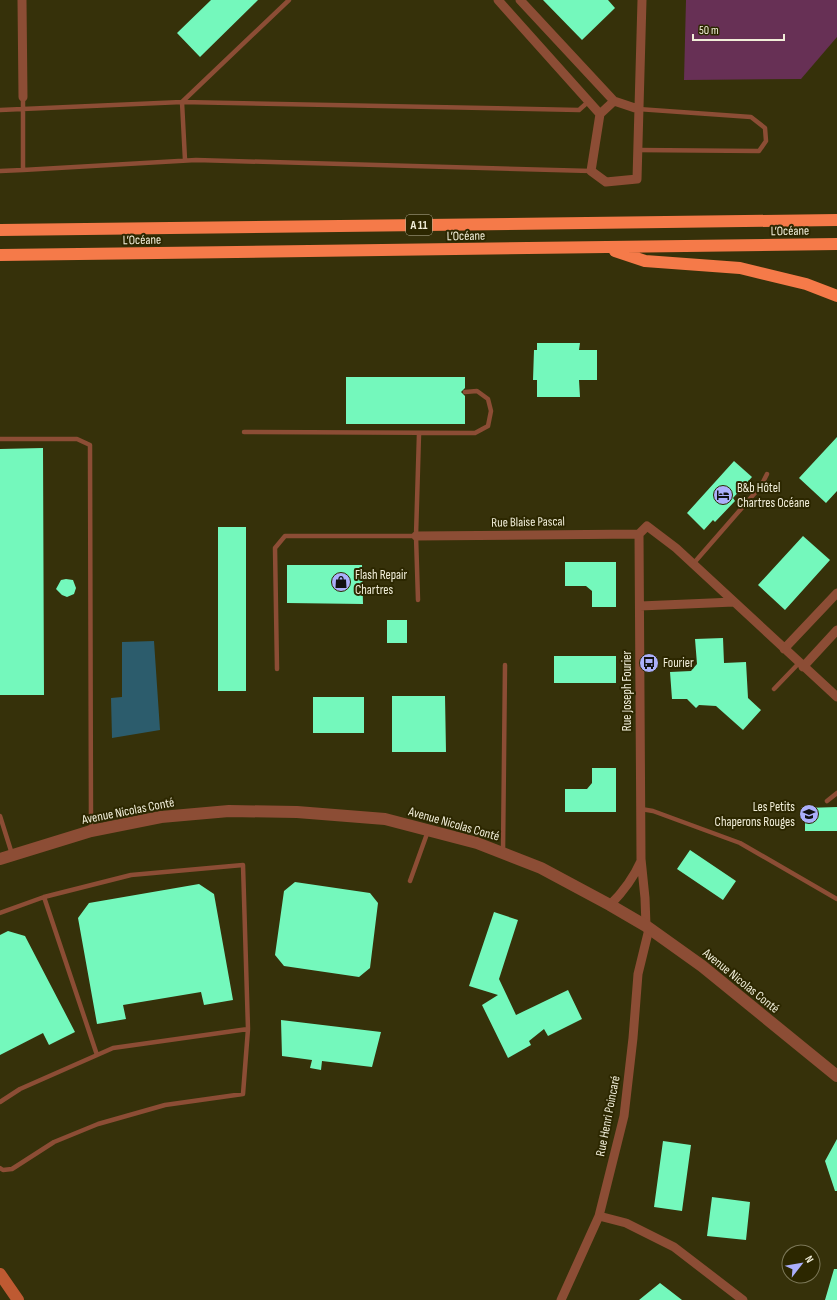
<svg xmlns="http://www.w3.org/2000/svg" width="837" height="1300" viewBox="0 0 837 1300" font-family="'Sofia Sans Condensed',sans-serif">
<style>
.green{fill:#673055}
.water{fill:#2c5c6c}
.building{fill:#74f8bc}
.lines{fill:none;stroke-linecap:round;stroke-linejoin:round}
.service{stroke:#8c4d35;stroke-width:4.5}
.minor{stroke:#8c4d35;stroke-width:9}
.tertiary{stroke:#8c4d35;stroke-width:12}
.secondary{stroke:#be5a32;stroke-width:12}
.motorway{stroke:#f57a49;stroke-width:12}
.labels{text-anchor:middle;dominant-baseline:central;stroke-width:4;stroke-linejoin:round;paint-order:stroke}
.shield{fill:#2c2700;stroke:#b6b298;stroke-width:1}
.shield-label{font-size:12px;font-weight:bold;fill:#f1eed9}
.street-label{font-size:13px;fill:#f1eed9;stroke:#2c2700}
.poi-label{font-size:13px;fill:#f1eed9;stroke:#2c2700;text-anchor:start}
</style>
<rect width="100%" height="100%" fill="#36310a"/>
<path class="green" d="M686,0h151v37l-36,42 -117,1z"/>
<path class="water" d="M154,641l6,89 -48,8 -1,-40 11,-1v-55z"/>
<path class="building" d="M211,0h47l-58,57 -23,-24z
M543,0h65l7,8 -33,32z
M537,343h43l-1,7h18v30h-18l1,17h-43v-17h-4l1,-30h3z
M346,377h119v11l-4,4 4,4v28h-119z
M837,437v54l-11,12 -27,-25z
M43,448l1,247h-44v-246z
M734,461l18,16 -19,21 2,3 -20,21 -2,-2 -9,10 -17,-17z
M218,527h28v164h-28z
M803,536l27,24 -45,50 -27,-25z
M565,562h51v45h-24v-16l-6,-5h-21z
M287,565h75l1,39 -76,-1z
M66,579l7,1 3,8 -2,6 -7,3 -5,-2 -6,-6 5,-9z
M387,620h20v23h-20z
M723,638l1,25 22,-1 2,36 13,12 -18,20 -27,-24 -17,-1 -3,3 -9,-9h-15l-2,-27 21,-1 6,-7 -2,-25z
M554,656h62v27h-62z
M392,696h53l1,56h-54z
M313,697h51v36h-51z
M592,768h24v44h-51v-23h22l5,-6z
M837,807v24h-32v-23z
M690,850l46,31 -13,19 -46,-31z
M295,882l75,11 8,10 -8,65 -11,9 -75,-11 -9,-11 9,-64z
M199,884l15,10 19,106 -29,5 -3,-13 -78,13 3,14 -29,5 -19,-106 11,-15z
M494,912l24,8 -19,59 17,36 52,-25 14,29 -34,17 -4,-7 -15,12 2,4 -23,13 -26,-53 16,-10 -29,-9z
M8,931l17,5 50,96 -26,13 -6,-12 -43,22v-120z
M281,1020l100,12 -9,35 -50,-6 -1,9 -11,-2 2,-8 -30,-4z
M837,1139v52h-2l-10,-30z
M663,1141l28,4 -9,66 -28,-4z
M712,1197l38,5 -4,38 -39,-4z
M834,1269h3v31h-12z
M660,1283l22,17h-43z"/>
<g class="lines">
<path class="service" d="M23,97v73l173,-10 395,11
M0,110l182,-8 397,8 10,-9
M637,150l122,1 7,-10 -1,-13 -14,-11 -113,-8
M185,160l-3,-58 107,-102
M0,171l23,-1
M244,432l231,1 13,-7 3,-15 -3,-12 -11,-8 -12,1
M0,439h77l13,6 1,384
M693,564l68,-78 6,-12
M418,600l-2,-64 3,-102
M277,669l-2,-121 10,-12h131
M774,689l25,-26
M827,801l10,-8
M641,809l12,2 87,32 97,56
M0,816l12,38
M503,852l2,-187
M410,881l18,-50
M44,897l53,158
M0,913l44,-16 87,-22 112,-10 5,164 -5,65 -78,11 -67,19 -44,18 -42,27 -9,1 -3,-2
M0,1102l20,-13 93,-41 135,-19"/>
<path class="minor" d="M22,0l1,97
M498,0l102,114
M520,0l94,101 24,8
M614,101l-14,13 -9,57 15,11 31,-3 5,-179
M416,536l223,-2
M640,606l94,-4
M784,649l53,-56
M803,667l34,-37
M610,905c14,-14 23,-26 31,-44
M646,926l-1,-28 -4,-39 -2,-325 8,-8 29,22 161,149
M599,1216l27,7 48,24 69,53
M561,1300l38,-84 25,-100 9,-78 5,-64 11,-45"/>
<path class="tertiary" d="M0,859l91,-28 70,-14 68,-6 68,1 88,7 92,24 64,25 69,37 36,21 56,40 135,110"/>
<path class="secondary" d="M0,1274l18,26"/>
<path class="motorway" d="M0,230l837,-10
M615,251l30,10 95,7 66,16 31,12
M0,255l837,-11"/>
</g>
<defs>
<symbol id="hotel-disc" viewBox="-11 -11 22 22"><circle r="9.5" fill="#abaffb" stroke="#2c2700"/><path d="M-6-4.5h1.5V1H6V5H4.5V3h-9V5H-6ZM-4 0a1.8 1.8 0 1 1 3.6 0ZM.5 0V-2.5h3Q6-2.5 6 0Z" fill="#111"/></symbol>
<symbol id="shop-disc" viewBox="-11 -11 22 22"><circle r="9.5" fill="#abaffb" stroke="#2c2700"/><path d="M-5-2.5h2.3a2.7 3.5 0 0 1 5.4 0H5L5.5 6h-11ZM-1.5-2.5h3a1.5 2.3 0 0 0-3 0Z" fill="#111"/></symbol>
<symbol id="bus-disc" viewBox="-11 -11 22 22"><circle r="9.5" fill="#abaffb" stroke="#2c2700"/><path d="M-5-6H5V4H4V6H2V4H-2V6H-4V4H-5ZM-3.5-4V0h7V-4ZM-3.5 1.2v1.5H-2V1.2ZM2 1.2v1.5H3.5V1.2Z" fill="#111"/></symbol>
<symbol id="school-disc" viewBox="-11 -11 22 22"><circle r="9.5" fill="#abaffb" stroke="#2c2700"/><path d="M0-5L7-2L0 1L-7-2ZM-4 1L0 2.5L4 1V4Q0 6-4 4Z" fill="#111"/></symbol>
</defs>
<g fill-rule="evenodd">
<use href="#hotel-disc" x="712" y="484" width="22" height="22"/>
<use href="#shop-disc" x="330" y="571" width="22" height="22"/>
<use href="#bus-disc" x="638" y="652" width="22" height="22"/>
<use href="#school-disc" x="798" y="803" width="22" height="22"/>
</g>
<g class="labels">
<rect class="shield" x="406" y="215" width="26" height="20" rx="3"/>
<g class="shield-label">
<text x="419" y="225">A 11</text>
</g>
<g class="street-label">
<text transform="translate(790 231) rotate(-1)">L’Océane</text>
<text transform="translate(466 236) rotate(-1)">L’Océane</text>
<text transform="translate(142 240) rotate(-1)">L’Océane</text>
<text transform="translate(528 522) rotate(-1)">Rue Blaise Pascal</text>
<text transform="translate(627 691) rotate(-90)">Rue Joseph Fourier</text>
<text transform="translate(128 811) rotate(-11)">Avenue Nicolas Conté</text>
<text transform="translate(454 824) rotate(16)">Avenue Nicolas Conté</text>
<text transform="translate(741 981) rotate(39)">Avenue Nicolas Conté</text>
<text transform="translate(608 1116) rotate(-79)">Rue Henri Poincaré</text>
</g>
<g class="poi-label">
<text x="737" y="488">B&amp;b Hôtel<tspan x="737" dy="15">Chartres Océane</tspan></text>
<text x="355" y="575">Flash Repair<tspan x="355" dy="15">Chartres</tspan></text>
<text x="663" y="663">Fourier</text>
<text x="795" y="807" text-anchor="end">Les Petits<tspan x="795" dy="15">Chaperons Rouges</tspan></text>
</g>
</g>
<g transform="translate(801 1264) rotate(59)"><circle r="19" fill="#2c2700" stroke="#7b7757"/>
<path d="M0-3L7 15L0 10L-7 15Z" fill="#abaffb"/>
<text y="-6" font-size="11" font-weight="bold" text-anchor="middle" fill="#f1eed9">N</text>
</g>
<path d="M693 34v6h91v-6" fill="none" stroke="#f1eed9" stroke-width="2"/>
<text x="699" y="34" font-size="12" fill="#f1eed9" stroke="#2c2700" stroke-width="3" paint-order="stroke">50 m</text>
</svg>
